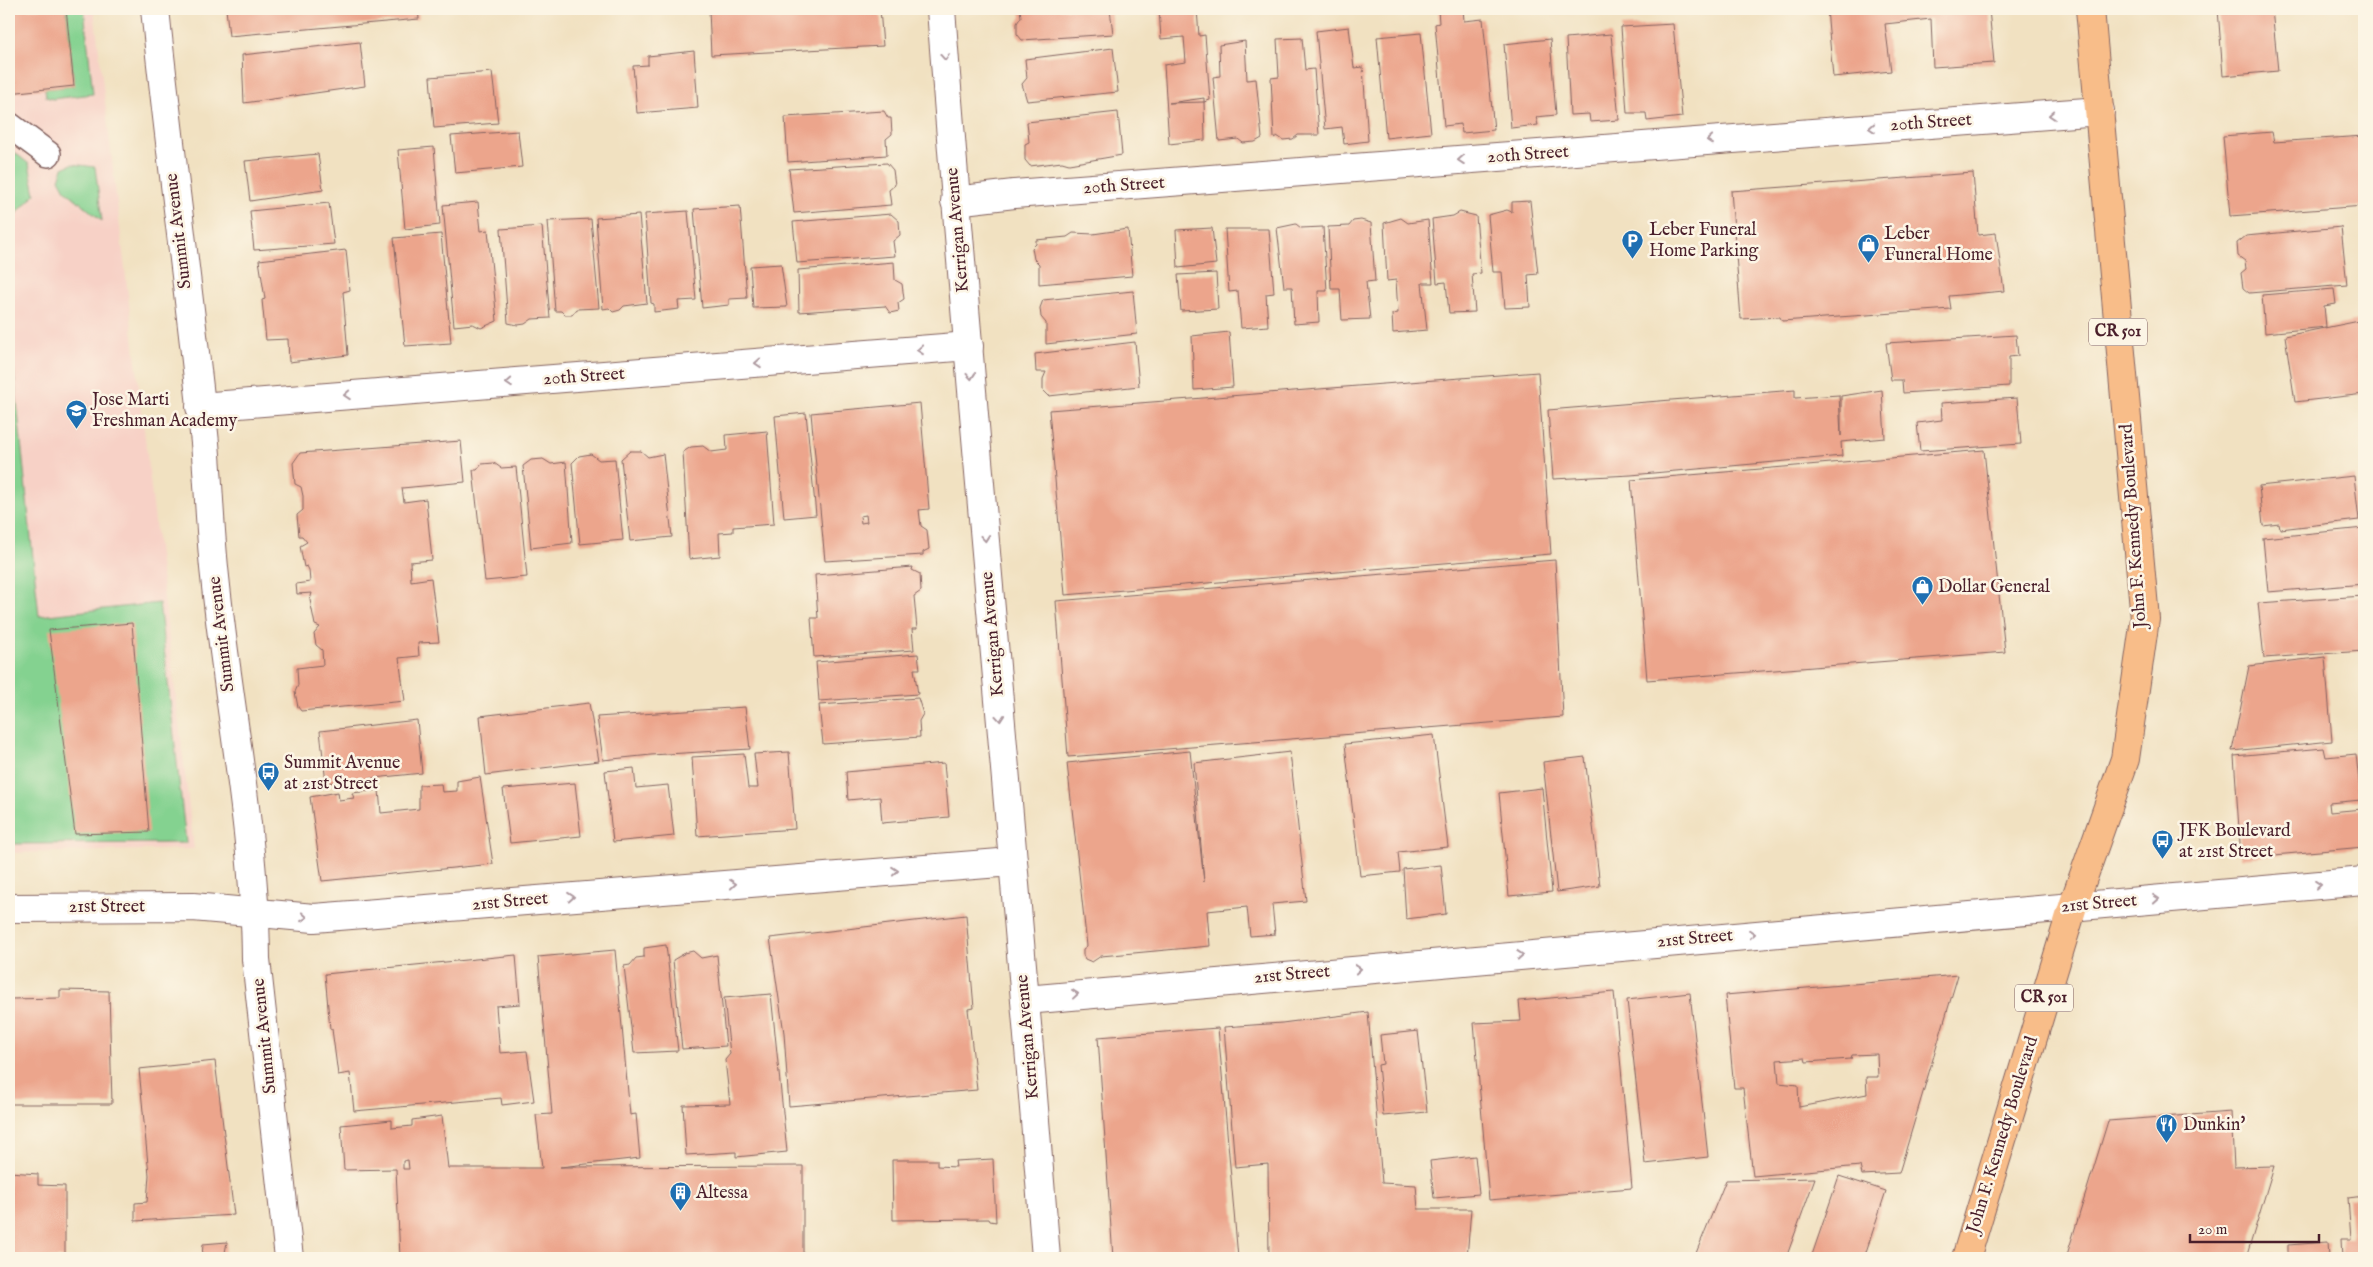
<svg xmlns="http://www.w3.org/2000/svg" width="2373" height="1267" viewBox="0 0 2373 1267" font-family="'IM FELL English',serif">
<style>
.built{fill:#f7d1c6}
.green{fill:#84d290;stroke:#67785e}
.building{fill:#eca58c;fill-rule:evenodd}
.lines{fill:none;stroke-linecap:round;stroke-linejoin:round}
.service-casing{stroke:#846360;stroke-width:28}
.minor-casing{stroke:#846360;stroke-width:30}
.tertiary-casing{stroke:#846360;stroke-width:30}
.primary-casing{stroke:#846360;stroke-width:30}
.service{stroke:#fff;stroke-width:25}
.minor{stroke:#fff;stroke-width:28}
.tertiary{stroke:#fff;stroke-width:28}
.primary{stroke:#f8bd89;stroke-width:28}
.oneway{stroke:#ae9aa0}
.labels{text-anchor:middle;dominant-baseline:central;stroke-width:5;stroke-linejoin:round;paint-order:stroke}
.shield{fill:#fcf5e5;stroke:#7f5f63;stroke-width:1}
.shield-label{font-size:16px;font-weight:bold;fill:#4a1f2b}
.street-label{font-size:18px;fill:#4a1f2b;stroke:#fcf5e5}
.poi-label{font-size:18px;fill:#4a1f2b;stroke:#fcf5e5;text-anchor:start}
</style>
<rect width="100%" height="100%" fill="#fcf5e5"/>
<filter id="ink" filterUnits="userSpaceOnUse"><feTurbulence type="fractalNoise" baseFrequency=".02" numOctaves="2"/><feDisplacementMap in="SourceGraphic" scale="10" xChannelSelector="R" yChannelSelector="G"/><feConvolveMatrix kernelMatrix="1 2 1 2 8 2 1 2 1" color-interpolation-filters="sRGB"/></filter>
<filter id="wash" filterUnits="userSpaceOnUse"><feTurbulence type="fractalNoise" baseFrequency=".0096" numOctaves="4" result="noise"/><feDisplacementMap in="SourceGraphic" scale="20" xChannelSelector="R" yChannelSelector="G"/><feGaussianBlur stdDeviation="1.12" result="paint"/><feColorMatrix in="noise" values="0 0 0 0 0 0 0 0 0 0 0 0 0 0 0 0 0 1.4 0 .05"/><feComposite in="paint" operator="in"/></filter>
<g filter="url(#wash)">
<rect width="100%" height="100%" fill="#f1e1c1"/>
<path class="built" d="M9,9h85l100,840 -185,4z"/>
<path class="green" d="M66,9h18l9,85 -41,5 -6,-2 -1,-8 29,-3z
M9,148l20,16 6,30 -26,27z
M72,164l23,3 7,54 -37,-31 -6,-11 4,-11z
M9,325l30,291 120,-13 27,240 -177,1z"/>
<g id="blocks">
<path class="building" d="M9,9h57l8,77 -65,7z
M226,9h192l1,10 -190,17z
M880,9l3,37 -172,9 -2,-45z
M1020,9h90l3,25 -91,6 -5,-6v-11l4,-6z
M1159,9h38l2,27 6,-1 5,65 -6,2v-4l-35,5 35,-1 1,38 -36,4 -5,-79 22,-3 -2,-25 -23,2z
M1438,9h25l1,12 19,-2 11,111 -32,3 -1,-9 -17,2 -9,-102 4,-1z
M1827,9h162l5,54 -61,4 -2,-48 -46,5 6,47 -58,6z
M2218,9h54l6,62 -55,5z
M1673,24l9,93 -35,4 -1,-8h-19l-6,-86z
M1349,27l5,41 9,-1 5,74 -24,3 -2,-17 -17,2 -9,-98z
M1421,33l10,100 -45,5 -9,-101z
M1611,34l8,86 -29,2 -1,-8 -19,1 -4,-77z
M1302,38l3,32 9,-1 5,66h-21l-5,4 -10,1 -6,-4 -3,2 -3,-60 8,-1 -2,-38z
M1550,39l6,76 -20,2 2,8 -27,3 -7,-84z
M1245,41l2,39 9,-1 6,59 -7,4 -12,1 -5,-4 -19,2 -6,-64 7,-1 -1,-31z
M360,42l5,44 -121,17 -2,-48z
M1113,48l5,44 -91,9 -5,-17 5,-6 -2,-19z
M694,51l4,57 -61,5 -4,-47 15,-1v-9z
M492,72l6,51 -64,5 -4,-51z
M884,111l4,7h3l1,16 -6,5 1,16 -99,7 -3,-45z
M1118,112l4,43 -53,9 -7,-2 -32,4 -5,-6v-16l4,-2 -2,-20z
M518,131l4,36 -67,6 -4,-37z
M2272,132l2,10 90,-6v70l-134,10 -7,-80z
M434,147l6,78 -35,4 -7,-79z
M318,154l5,36 -73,11 -5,-40z
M887,163l6,7 2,15 -6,5 2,15 -97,8 -5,-44z
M1973,173l5,62 18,-2 8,58 -55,5 2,13 -169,12 -2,-4 -39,2 -10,-128z
M1530,201l8,73 -10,1 2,32 -25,1 -3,-36h-9l-5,-57 19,-5 5,2v-10z
M478,202l3,29 7,-1 9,91 -16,7 -8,-4 -19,2 -11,-121z
M329,203l5,41 -80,6 -4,-39z
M740,206l7,92 -18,1v6l-27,3 -8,-99z
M688,211l8,89 -18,1 1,8 -25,3v-8l-3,-1 -6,-89z
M1460,212l16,4 5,57 -9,1 3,38 -26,1 -3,-31 -9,1 -5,-64 21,-3z
M891,214l8,7 1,14 -7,6 2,15 -98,7 -4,-41z
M639,215l8,88 -23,3 -4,4 -7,2 -4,-4 -6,1 -7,-91z
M1401,218l7,5 20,-3 5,63h-11l5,47 -34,3 -1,-19 6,-1 -2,-33 -9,1 -3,-58z
M591,219l8,89 -22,1 -5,6h-7l-4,-4h-6l-7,-90z
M1361,220l10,3 4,58 -9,1 4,37 -28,1 -2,-31h-9l-3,-62 21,-1 4,-5z
M1296,224l5,4 22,-1 4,64h-9l1,31 -25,2 -2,-37h-8l-7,-59z
M542,226l8,92 -18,1 -7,5 -7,1 -10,-2 -7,-94z
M2341,227l6,58 -98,8 -6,-5 -2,-15 5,-4 -1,-8 -7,-5 -1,-13 9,-7z
M1212,228l4,36 -38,4 -2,-38z
M1128,229l4,47 -93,8v-20l-5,-5 -2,-11 4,-4v-4l31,-3 6,-4 20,1z
M1225,229h44l5,64 -8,1 2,32 -27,2 -3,-37 -9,1z
M441,234l10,109 -46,3 -11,-108z
M346,250l4,40 -7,2 5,63 -59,7 -1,-23 -22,1 -4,-40 3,-1 -6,-39z
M894,262l1,18 7,4 2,15 -6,4 1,8 -9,2 -5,-7 -86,6 -1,-42z
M781,264l6,43 -34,1 -3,-42z
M1216,273l2,36 -37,2 -3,-36z
M2334,289l2,15 -12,2 2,21 -61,6 -3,-38z
M1133,291l4,43 -91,10v-21l-5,-6 -1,-9 3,-8z
M2364,320v74l-69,8 -10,-66z
M1229,332l4,55 -39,3 -2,-54z
M2016,335l2,21 -9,1v29l-106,7 -1,-13h-11l-5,-37z
M1135,342l4,44 -90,10 -6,-6v-11l3,-7h-10l-1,-18z
M1538,372l13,182 -486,41 -16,-185z
M1795,390v8l44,-3 2,41v-40l41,-6 3,48 -44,4 1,14 -211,19 -78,4 -5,-69z
M2017,398l4,46 -101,7 -3,-28 25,-3 -1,-17z
M920,403l9,106 -10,1 2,16 6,4 2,19 -6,3v3l-98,6 -14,-148zM866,515l1,7 -6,1 -1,-7z
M806,413l10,102 -32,3 -9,-102z
M767,431l7,93 -41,3v5l-14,1 1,23 -31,3 -6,-107 8,-5 12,-1 8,6 16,-2 -1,-15z
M461,441l4,41 -63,6 2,14 22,-3 6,61 -22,2 1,19 20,-3 8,64 -21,1 1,13 -20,2 6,43 -104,10 -3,-4 -3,-15 3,-7 -1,-17 26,-3 -1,-15 -6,-5 -2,-11 6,-7 -5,-2 -5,-25 2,-7 -15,1 -1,-10 14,-2 -1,-12 -2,-4 -3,1 -4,-21 7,-4 -5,-6h-3l-2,-21 6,-5v-14l-2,-9 -6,-3 -2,-21 7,-10z
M1984,450l21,202 -358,28 -16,-200z
M630,451h11l7,6 15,-3 9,83 -42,4 -9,-82z
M591,454l8,6 16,-1 8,81 -43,4 -8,-81 7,-7z
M543,459l8,5 15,-2 6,81 -41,5 -8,-82 8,-6z
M494,463l7,5 15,-1 11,110 -42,4 -12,-111h4l5,-6z
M2354,476l5,44 -79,9 -1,-5 -16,2 -4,-40z
M2364,528v56l-96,8 -5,-54z
M1555,560l8,157 -495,40 -12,-156z
M913,567l-1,3 8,4 1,17 -7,5 3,33h-5l2,21 -100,7 -3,-39h7l-3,-43z
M2364,596v55l-100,7 -6,-55z
M132,623l17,209 -74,2 -26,-204z
M918,654l2,15h-6l4,25 -99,7 -3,-39z
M2325,657l7,84 -100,10 17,-85z
M918,698l5,16 -4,7 1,16 -97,7 -4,-39z
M589,703l10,58 -113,14 -6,-59z
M745,707l5,42 -99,6 -48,5 -6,-43z
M417,720l5,53 -96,10 -6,-52z
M1434,735l14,112 -50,5 2,20 -40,4 -15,-132z
M2324,748l2,9 30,-3 5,46 -32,3 1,9 32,-3 2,38 -123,11 -7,-102z
M1190,751l14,131 -10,-119 96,-11 16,149 -34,3 3,30 -25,2 -3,-29 -40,4 3,35 -109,10 -9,6 -7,-3 -2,-4v-6l4,-3 -20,-183z
M789,752l6,77 -98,7 -5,-79 52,-3 4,34h10l-4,-34z
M1585,757l15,129 -43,6 -14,-130z
M944,763l5,54 -67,6 -2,-26 -32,3 -2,-28z
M634,768l2,20 32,-3 6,51 -61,6 -8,-71z
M480,777l13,87 -171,17 -12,-84 28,-5 1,8 15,-2 -2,-5 27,-3 2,23 38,-4v-24l22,-1 1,8 15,-1v-10z
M575,783l6,53 -71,7 -7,-54z
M1542,788l10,104 -43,4 -10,-103z
M1441,865l5,49 -40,5 -3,-50z
M966,915l8,93 -6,1 9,81 -188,16 -5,-73 -14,-95z
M666,945l12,106 -44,2 -10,-87 6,-1 6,-7 8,-1v-9z
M615,950l15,165 6,-1 4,44 -80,9 243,-1v92h-403l-4,-89 -52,1 -3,-45 51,-5v8l20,-2v-6l30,-4 6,52h94l-6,-53 16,-1 -14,-157zM408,1160l1,9h-6v-8z
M693,951l8,7 16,-3 9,91 -44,3 -9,-89 12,-7z
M516,955l4,49 -24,2 4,47 27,-2 7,50 -32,4 -1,-7 -147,13 -4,-38 -12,2 -6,-46h-2l-5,-55z
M1958,975l-59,198 -37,2 -2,-9 -107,10 -10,-88h-9l-9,-93zM1877,1054l1,23h-12l1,17 -68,13 -1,-22 -19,-2 -2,-23 28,-2 1,4 45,-3 1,-4z
M60,990l49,1 3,113h-103v-111h2v6l49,-1z
M1614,992l18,196 -143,12 -15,-177 47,-2 -2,-20z
M1690,993l18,164 -63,7 -18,-164z
M771,994l16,158 -51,5v-5l-50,3 -3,-50 47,-1 -5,-44 5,-6 -6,-56z
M1368,1012l14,171 34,2 2,24h53l-4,49h-198l-1,-94 -33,3 -11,-140 58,-4z
M1218,1028l20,230h-125l-15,-221z
M1418,1031l9,81 -44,4 -5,-51 5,-1 -3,-29z
M215,1061l19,154 -99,6v-18l12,-1 2,-27 -10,-106z
M2231,1112l3,55 40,-1 -27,89 33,-1v4h-214l42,-137z
M1475,1156l4,38 -45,4 -4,-37z
M993,1159l3,63 -6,-1 -1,-2 -96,1 -1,-60h45v6l19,1 -1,-6z
M9,1172l29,2v11l27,1v72h-56z
M1839,1176l47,15 -22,67h-53z
M1815,1178l-29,80h-92l32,-78z
M2364,1196v62h-22l-1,-19h10l-3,-41z
M227,1242l-3,16h-22l1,-14z
M2328,1242l1,16h-41v-13z"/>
</g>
</g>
<g filter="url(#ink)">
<use href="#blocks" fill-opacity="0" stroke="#846360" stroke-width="1"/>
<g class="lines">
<defs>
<path id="service" d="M9,125l39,29"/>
<path id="minor" d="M955,201l59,-7 1086,-83
M200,407l769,-61
M9,908l184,-1 121,11 698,-56
M1026,1000l1338,-119"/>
<path id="tertiary" d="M155,9c15,145 35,289 50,434 4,45 5,90 10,134 13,127 40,254 41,382l33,299
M941,9c31,417 73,833 105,1249"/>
<path id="primary" d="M1966,1258l107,-352 52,-147 20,-140 -55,-610"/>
</defs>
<use href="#service" class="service-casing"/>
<use href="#minor" class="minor-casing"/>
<use href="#tertiary" class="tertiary-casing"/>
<use href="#primary" class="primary-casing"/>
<use href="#service" class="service"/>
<use href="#minor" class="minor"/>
<use href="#tertiary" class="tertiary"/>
<use href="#primary" class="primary"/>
</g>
<defs><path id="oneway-chevron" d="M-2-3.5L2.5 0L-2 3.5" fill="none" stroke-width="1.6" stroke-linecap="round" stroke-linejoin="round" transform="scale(1.25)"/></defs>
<g class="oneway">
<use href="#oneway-chevron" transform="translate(945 57) rotate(86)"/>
<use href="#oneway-chevron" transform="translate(2052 115) rotate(176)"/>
<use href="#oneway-chevron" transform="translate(1872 128) rotate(176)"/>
<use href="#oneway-chevron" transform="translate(1710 140) rotate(175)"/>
<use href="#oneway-chevron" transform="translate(1461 160) rotate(176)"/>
<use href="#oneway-chevron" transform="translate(920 350) rotate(175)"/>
<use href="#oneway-chevron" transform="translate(758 363) rotate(176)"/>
<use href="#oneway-chevron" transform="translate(971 376) rotate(85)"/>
<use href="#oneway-chevron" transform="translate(509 383) rotate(176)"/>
<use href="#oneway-chevron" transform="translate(347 395) rotate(176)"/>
<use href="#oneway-chevron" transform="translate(985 538) rotate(85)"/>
<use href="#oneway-chevron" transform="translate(1000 718) rotate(85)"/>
<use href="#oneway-chevron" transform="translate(895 871) rotate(-5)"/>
<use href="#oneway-chevron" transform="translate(733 884) rotate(-5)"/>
<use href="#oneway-chevron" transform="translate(2318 885) rotate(-5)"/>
<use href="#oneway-chevron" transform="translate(571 897) rotate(-5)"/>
<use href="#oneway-chevron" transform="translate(2156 899) rotate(-5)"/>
<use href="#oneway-chevron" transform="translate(304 917) rotate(5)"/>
<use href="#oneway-chevron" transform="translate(1752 934) rotate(-5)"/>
<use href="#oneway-chevron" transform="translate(1520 955) rotate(-5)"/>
<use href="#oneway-chevron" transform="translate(1358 969) rotate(-5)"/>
<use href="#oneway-chevron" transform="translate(1075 994) rotate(-6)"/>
</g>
</g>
<defs>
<symbol id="parking-pin" viewBox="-11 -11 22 30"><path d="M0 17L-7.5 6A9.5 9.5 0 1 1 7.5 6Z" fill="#1f6fb2" stroke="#fcf5e5"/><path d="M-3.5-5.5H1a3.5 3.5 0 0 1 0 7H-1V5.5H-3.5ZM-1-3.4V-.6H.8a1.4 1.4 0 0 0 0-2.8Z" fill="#fff"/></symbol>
<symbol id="shop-pin" viewBox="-11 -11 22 30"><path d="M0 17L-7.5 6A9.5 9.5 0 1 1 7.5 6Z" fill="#1f6fb2" stroke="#fcf5e5"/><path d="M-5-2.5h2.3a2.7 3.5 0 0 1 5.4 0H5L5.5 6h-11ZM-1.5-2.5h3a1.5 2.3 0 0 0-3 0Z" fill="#fff"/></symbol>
<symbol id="school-pin" viewBox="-11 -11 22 30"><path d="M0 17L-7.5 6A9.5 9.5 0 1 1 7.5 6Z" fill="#1f6fb2" stroke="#fcf5e5"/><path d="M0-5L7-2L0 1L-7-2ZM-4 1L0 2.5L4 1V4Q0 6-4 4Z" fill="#fff"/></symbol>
<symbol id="bus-pin" viewBox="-11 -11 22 30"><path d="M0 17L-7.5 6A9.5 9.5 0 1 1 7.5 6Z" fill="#1f6fb2" stroke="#fcf5e5"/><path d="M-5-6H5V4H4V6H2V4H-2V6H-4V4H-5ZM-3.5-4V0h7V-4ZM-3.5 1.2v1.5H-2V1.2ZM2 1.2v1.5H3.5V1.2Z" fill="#fff"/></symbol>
<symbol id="restaurant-pin" viewBox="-11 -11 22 30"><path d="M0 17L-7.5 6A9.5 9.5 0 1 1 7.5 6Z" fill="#1f6fb2" stroke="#fcf5e5"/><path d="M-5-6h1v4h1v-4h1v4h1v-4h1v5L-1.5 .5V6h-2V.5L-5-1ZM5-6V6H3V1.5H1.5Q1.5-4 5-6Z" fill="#fff"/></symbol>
<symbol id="building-pin" viewBox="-11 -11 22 30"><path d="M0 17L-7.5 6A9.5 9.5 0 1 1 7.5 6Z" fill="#1f6fb2" stroke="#fcf5e5"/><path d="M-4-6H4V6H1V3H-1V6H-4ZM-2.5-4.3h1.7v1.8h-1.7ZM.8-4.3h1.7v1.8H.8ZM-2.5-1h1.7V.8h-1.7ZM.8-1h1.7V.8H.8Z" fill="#fff"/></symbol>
</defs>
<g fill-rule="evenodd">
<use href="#parking-pin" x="1620" y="228" width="25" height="34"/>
<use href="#shop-pin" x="1856" y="232" width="25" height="34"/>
<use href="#school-pin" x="64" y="398" width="25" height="34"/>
<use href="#shop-pin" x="1910" y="574" width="25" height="34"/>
<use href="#bus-pin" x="256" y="760" width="25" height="34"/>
<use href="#bus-pin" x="2150" y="828" width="25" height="34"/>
<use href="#restaurant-pin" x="2154" y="1112" width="25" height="34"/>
<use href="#building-pin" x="668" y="1180" width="25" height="34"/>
</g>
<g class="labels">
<g class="shield">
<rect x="2089" y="318.5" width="58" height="27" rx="4"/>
<rect x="2015" y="984.5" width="58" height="27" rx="4"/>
</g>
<g class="shield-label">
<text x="2118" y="332">CR 501</text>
<text x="2044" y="998">CR 501</text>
</g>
<g class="street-label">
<text transform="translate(1931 123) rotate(-4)">20th Street</text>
<text transform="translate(1528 155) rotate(-4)">20th Street</text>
<text transform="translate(1124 186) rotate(-4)">20th Street</text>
<text transform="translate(958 230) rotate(-95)">Kerrigan Avenue</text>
<text transform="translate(179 231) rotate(-97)">Summit Avenue</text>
<text transform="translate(584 377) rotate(-4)">20th Street</text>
<text transform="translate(2134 526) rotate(-94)">John F. Kennedy Boulevard</text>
<text transform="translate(222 634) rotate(-97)">Summit Avenue</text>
<text transform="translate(993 634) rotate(-95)">Kerrigan Avenue</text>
<text transform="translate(510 902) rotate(-5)">21st Street</text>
<text transform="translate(2099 904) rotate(-5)">21st Street</text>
<text x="107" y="907">21st Street</text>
<text transform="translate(1695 939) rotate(-5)">21st Street</text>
<text transform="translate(1292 975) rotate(-5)">21st Street</text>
<text transform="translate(265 1036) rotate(-96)">Summit Avenue</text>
<text transform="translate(1028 1037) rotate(-95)">Kerrigan Avenue</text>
<text transform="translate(2003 1135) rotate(-73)">John F. Kennedy Boulevard</text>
</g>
<g class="poi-label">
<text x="1649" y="230">Leber Funeral<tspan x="1649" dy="21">Home Parking</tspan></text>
<text x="1884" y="234">Leber<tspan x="1884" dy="21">Funeral Home</tspan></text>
<text x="92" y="400">Jose Marti<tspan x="92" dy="21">Freshman Academy</tspan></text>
<text x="1938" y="587">Dollar General</text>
<text x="284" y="763">Summit Avenue<tspan x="284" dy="21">at 21st Street</tspan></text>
<text x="2179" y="831">JFK Boulevard<tspan x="2179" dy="21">at 21st Street</tspan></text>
<text x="2183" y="1125">Dunkin'</text>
<text x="696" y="1193">Altessa</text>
</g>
</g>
<rect width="2373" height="1267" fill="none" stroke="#fcf5e5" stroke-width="30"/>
<path d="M2190 1234v8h129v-8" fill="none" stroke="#4a1f2b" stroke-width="2.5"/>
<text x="2198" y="1234" font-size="15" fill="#4a1f2b" stroke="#fcf5e5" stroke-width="4" paint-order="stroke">20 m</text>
</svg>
